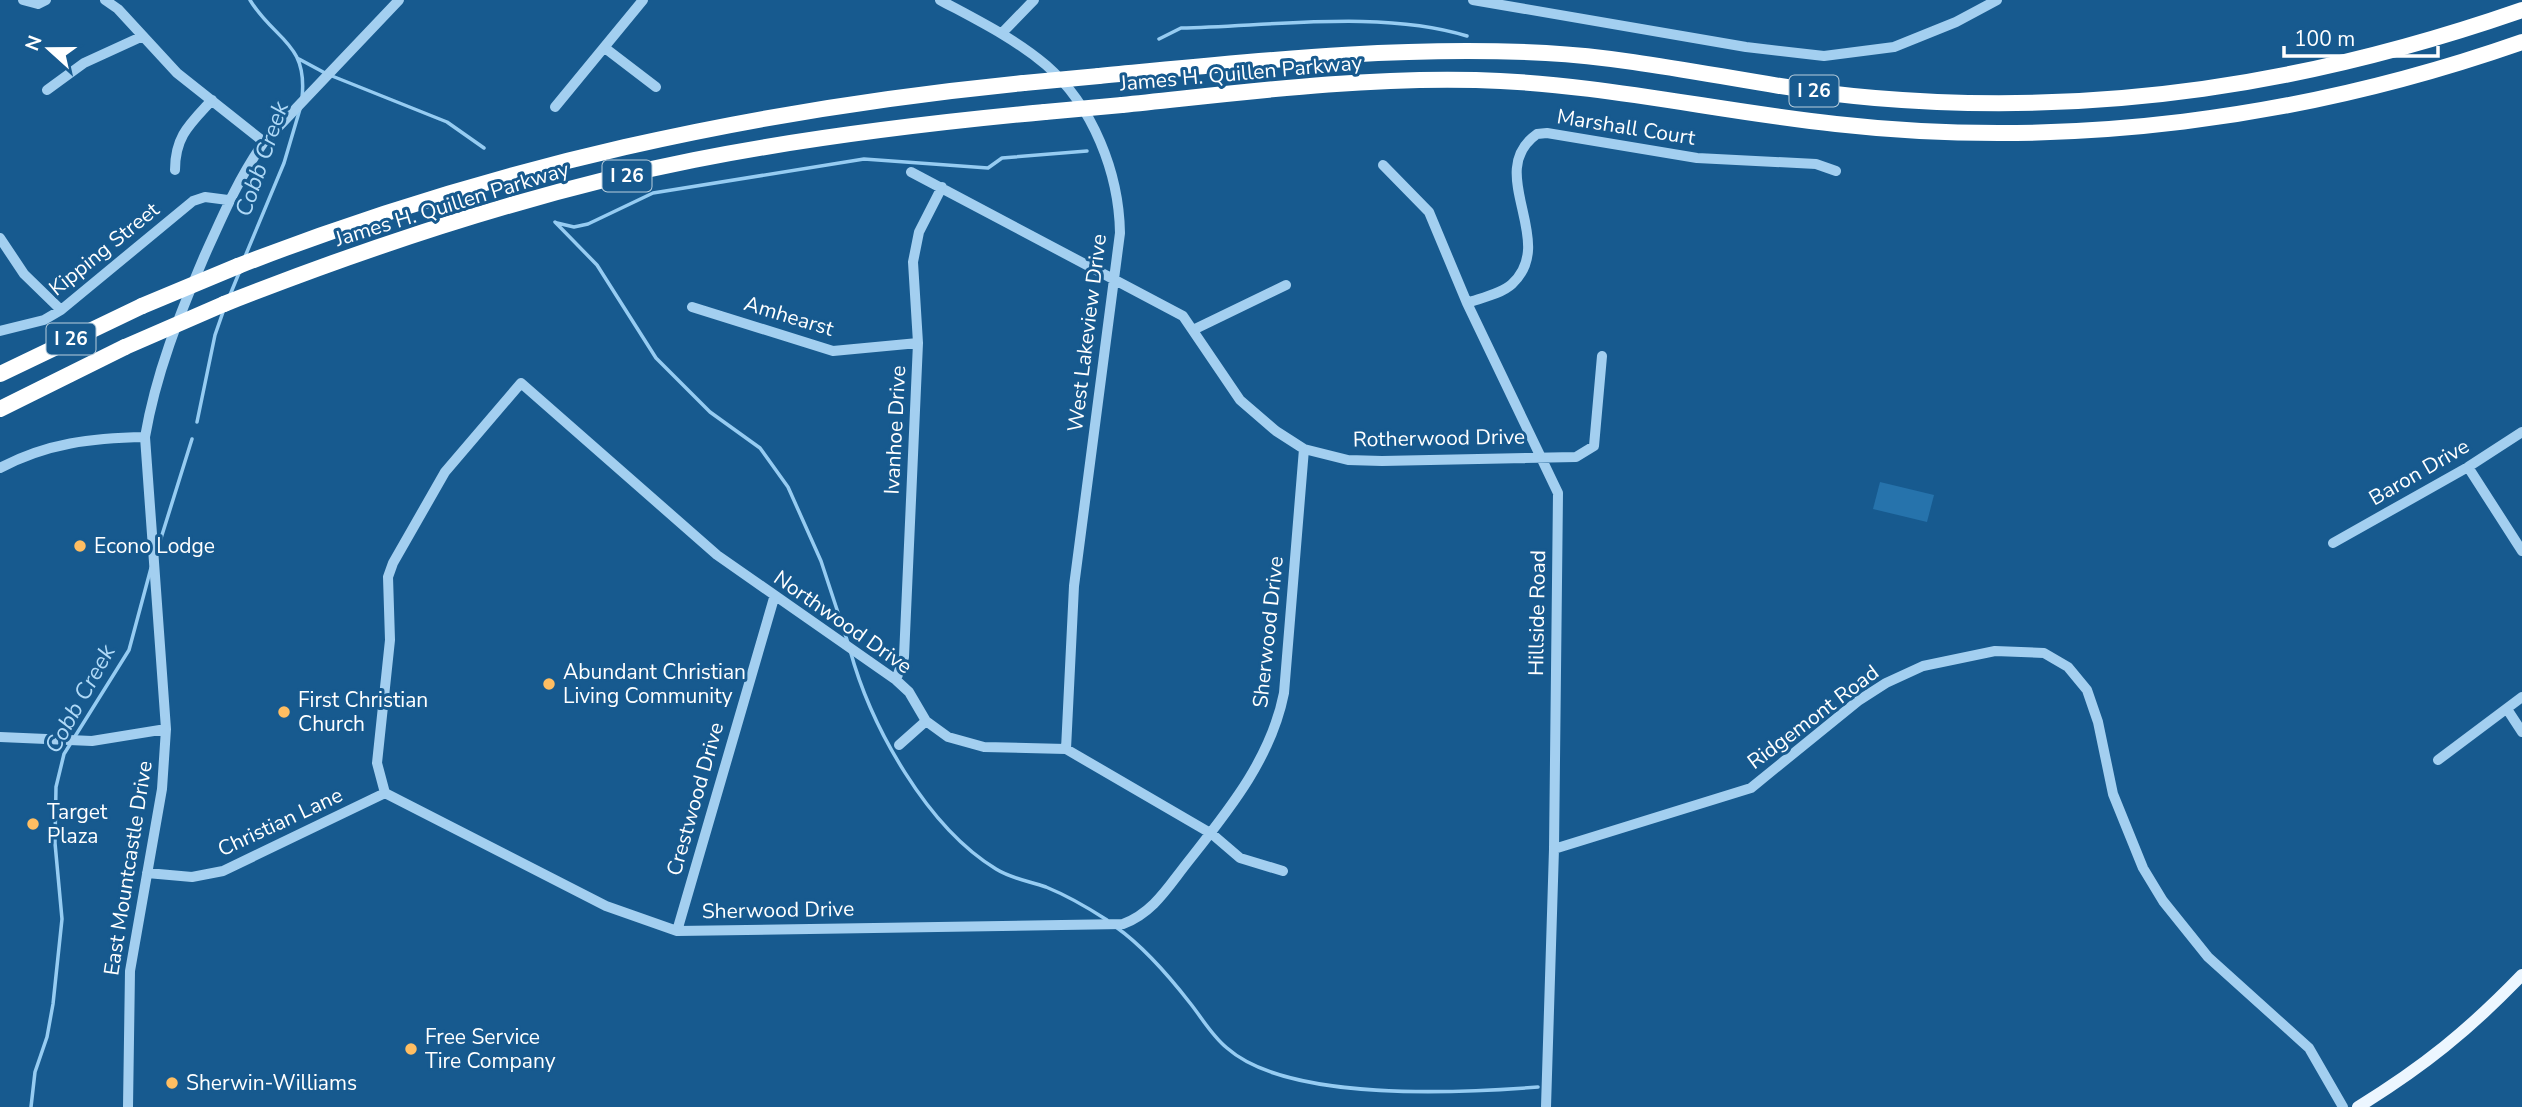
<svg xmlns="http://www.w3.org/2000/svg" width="2522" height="1107" viewBox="0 0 2522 1107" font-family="'Nunito Sans',sans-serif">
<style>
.green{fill:#2673ac}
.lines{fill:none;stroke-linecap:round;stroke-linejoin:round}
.stream{stroke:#96ccf2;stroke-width:3.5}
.minor{stroke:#a3cff0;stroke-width:10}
.major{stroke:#ecf6ff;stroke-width:12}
.highway{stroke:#fff;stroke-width:16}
.highway-bridge{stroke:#fff;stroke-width:16}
.poi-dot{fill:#ffbe62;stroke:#175a8f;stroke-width:2.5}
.labels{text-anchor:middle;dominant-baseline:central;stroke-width:6;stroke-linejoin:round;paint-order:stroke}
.shield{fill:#175a8f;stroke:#b9cedd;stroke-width:2}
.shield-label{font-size:19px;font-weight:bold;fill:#fff}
.street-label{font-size:21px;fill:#fff;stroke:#175a8f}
.poi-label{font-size:21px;fill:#fff;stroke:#175a8f;text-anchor:start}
.water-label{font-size:23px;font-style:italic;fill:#afd9f7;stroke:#175a8f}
</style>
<rect width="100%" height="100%" fill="#175a8f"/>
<path class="green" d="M1880,482l54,13 -7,27 -54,-13z"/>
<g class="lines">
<path class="stream" d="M250,0c24,40 58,42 52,98
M1159,39l22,-11c91,-2 201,-18 286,8
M299,59l26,14
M332,76l115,46 37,26
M555,222l42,43 59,93 54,54 50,36 28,39 33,74 27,82
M557,223l17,4 14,-3 65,-31 211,-34 124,9 14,-10 85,-7
M244,259l40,-96 16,-54
M230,295l9,-22
M197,422l18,-87 8,-23
M157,551l35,-112
M850,650c21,77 77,177 146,219 16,10 33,12 50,18 22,9 41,20 61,33
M1116,927c28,20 53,49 74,76 12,15 22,33 37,45 61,54 233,45 311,39
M31,1107l4,-35 12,-35 6,-33 9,-85 -7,-76 1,-56 8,-33 65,-104 22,-82"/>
<path class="minor" d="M23,0l15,4 8,-4
M105,0l13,9 59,64 87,69
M940,0c37,20 74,38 106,65 47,41 73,108 74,168l-46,353 -8,163
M1473,0l273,47 78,9 70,-9 62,-25 41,-22
M1002,33l32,-33
M605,48l51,39
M47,90l37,-27 59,-27
M555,107l88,-107
M1383,165l46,47 38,91 91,190 -4,356 -8,258
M175,170c0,-34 15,-46 37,-70
M911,172l272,144 57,84 36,31 28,18 44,11 34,1 194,-4 18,-11 8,-90
M0,238l24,36 37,36
M1467,303c14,-5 34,-9 45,-19 47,-43 -29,-112 25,-150l10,-1 150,25 119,6 20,7
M692,307l141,44 85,-8
M1193,330l93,-45
M0,331l44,-11 17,-10 132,-109 12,-4 23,3
M2468,467l54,84
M0,468c47,-25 92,-30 145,-31
M2333,543l135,-76 54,-35
M896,680l8,-23 14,-314 -5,-81 6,-30 23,-45
M2507,709l15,23
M0,737l92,4 74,-12
M899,745l27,-24
M2438,760l84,-63
M1554,849l197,-61 107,-87 28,-18 37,-17 72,-15 49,2 24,14 19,23 11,32 15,72 30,74 20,33 45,56 101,91 34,59
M1283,871l-43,-13 -28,-24 -146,-85 -82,-2 -36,-10 -22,-16 -17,-29 -13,-12 -179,-125 -196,-172 -76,89 -52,91 -5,14 2,63 -13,123 8,30 221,113 71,25 446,-7c30,-11 45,-37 64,-61 41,-52 84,-104 97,-170l20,-244
M147,873l45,4 31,-6 162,-78
M677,931l97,-333
M128,1107l2,-136 32,-182 4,-60 -21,-292c11,-64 34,-121 59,-180 18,-40 34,-78 60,-115l135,-142"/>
<path class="major" d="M2358,1107c65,-40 111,-77 164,-132"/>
<path class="highway" d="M1099,76c149,-14 297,-31 447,-23 110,6 219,36 329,45 225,19 434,-14 647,-88
M1122,105c117,-12 236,-28 354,-25 122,3 239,31 360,44 232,26 466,-5 686,-82
M238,266c256,-100 513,-156 786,-183
M224,304c152,-60 308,-112 470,-144 116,-23 233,-37 351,-48
M0,374l142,-68
M0,409l125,-62"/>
<path class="highway-bridge" d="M1024,83l75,-7
M1045,112l77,-7
M142,306l96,-40
M125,347l99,-43"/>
</g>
<g class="poi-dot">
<circle cx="80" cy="546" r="7"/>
<circle cx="549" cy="684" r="7"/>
<circle cx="284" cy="712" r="7"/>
<circle cx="33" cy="824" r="7"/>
<circle cx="411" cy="1049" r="7"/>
<circle cx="172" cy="1083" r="7"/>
</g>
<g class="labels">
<g class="shield">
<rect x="1789.5" y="75.5" width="49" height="31" rx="5"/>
<rect x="602.5" y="160.5" width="49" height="31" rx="5"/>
<rect x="46.5" y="323.5" width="49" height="31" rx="5"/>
</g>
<g class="shield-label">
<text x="1814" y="91">I 26</text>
<text x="627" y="176">I 26</text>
<text x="71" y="339">I 26</text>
</g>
<g class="street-label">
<text transform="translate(1241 73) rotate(-5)">James H. Quillen Parkway</text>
<text transform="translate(1626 127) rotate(9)">Marshall Court</text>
<text transform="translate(452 204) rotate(-17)">James H. Quillen Parkway</text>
<text transform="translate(104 249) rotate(-39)">Kipping Street</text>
<text transform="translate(789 316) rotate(17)">Amhearst</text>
<text transform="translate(1087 333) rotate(-83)">West Lakeview Drive</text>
<text transform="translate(895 430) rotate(-87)">Ivanhoe Drive</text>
<text transform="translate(1439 438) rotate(-1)">Rotherwood Drive</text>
<text transform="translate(2419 472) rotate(-30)">Baron Drive</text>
<text transform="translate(1537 613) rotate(-89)">Hillside Road</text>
<text transform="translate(843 622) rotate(35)">Northwood Drive</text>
<text transform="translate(1268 632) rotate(-84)">Sherwood Drive</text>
<text transform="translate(1813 717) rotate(-37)">Ridgemont Road</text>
<text transform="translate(695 799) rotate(-74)">Crestwood Drive</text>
<text transform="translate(280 822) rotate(-25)">Christian Lane</text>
<text transform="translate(128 868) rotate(-81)">East Mountcastle Drive</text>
<text transform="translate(778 910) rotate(-1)">Sherwood Drive</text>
</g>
<g class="poi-label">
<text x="94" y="546">Econo Lodge</text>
<text x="563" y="672">Abundant Christian<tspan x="563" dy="24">Living Community</tspan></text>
<text x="298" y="700">First Christian<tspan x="298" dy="24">Church</tspan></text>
<text x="47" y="812">Target<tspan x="47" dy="24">Plaza</tspan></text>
<text x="425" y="1037">Free Service<tspan x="425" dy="24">Tire Company</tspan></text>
<text x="186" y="1083">Sherwin-Williams</text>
</g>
<g class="water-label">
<text transform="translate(262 159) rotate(-71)">Cobb Creek</text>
<text transform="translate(80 699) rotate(-61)">Cobb Creek</text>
</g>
</g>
<g transform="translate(49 49) rotate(291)" stroke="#175a8f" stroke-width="5" paint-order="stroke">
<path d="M0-5L12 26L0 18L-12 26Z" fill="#ffffff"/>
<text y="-10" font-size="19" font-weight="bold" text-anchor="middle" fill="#ffffff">N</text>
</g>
<path d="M2284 46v10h154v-10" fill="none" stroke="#ffffff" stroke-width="3.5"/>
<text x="2294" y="46" font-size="21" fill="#ffffff" stroke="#175a8f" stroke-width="5" paint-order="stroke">100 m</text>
</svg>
